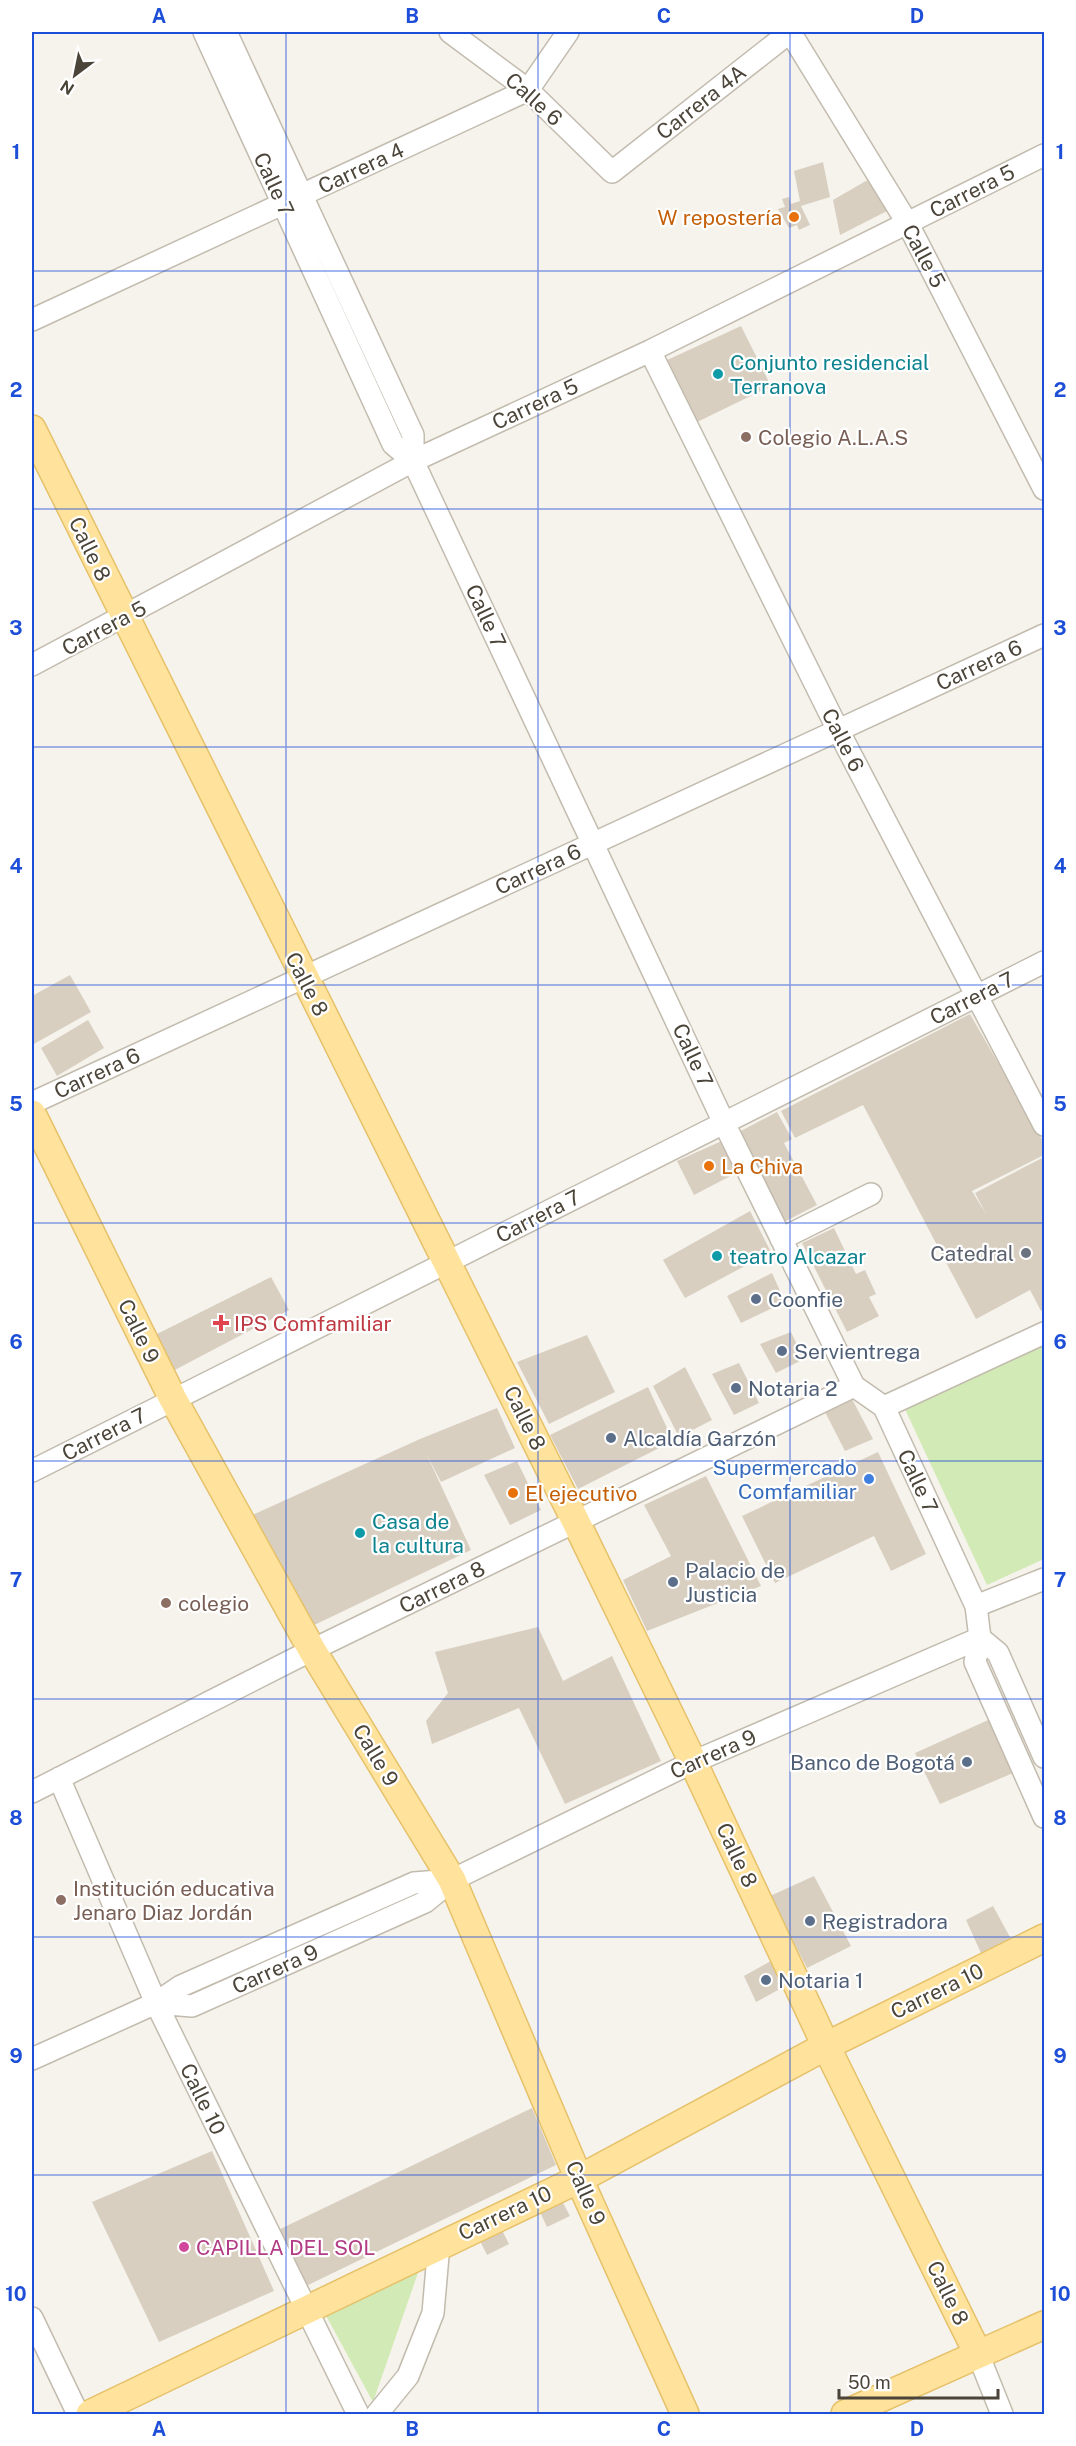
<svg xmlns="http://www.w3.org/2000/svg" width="1076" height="2446" viewBox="0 0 1076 2446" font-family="'Public Sans',sans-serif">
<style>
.green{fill:#d2eab5}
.building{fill:#d8cfc1}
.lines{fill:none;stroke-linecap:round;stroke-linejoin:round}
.minor-casing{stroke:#c2bbae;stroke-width:24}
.major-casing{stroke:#e6c16a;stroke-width:30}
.minor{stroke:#fff;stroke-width:21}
.major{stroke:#ffe39c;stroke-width:27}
.grid{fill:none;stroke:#1d4ed8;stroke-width:1.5;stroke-opacity:0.55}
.food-dot{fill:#e8710a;stroke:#fff;stroke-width:2}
.culture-dot{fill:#0f9aa8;stroke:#fff;stroke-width:2}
.education-dot{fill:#8d6e63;stroke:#fff;stroke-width:2}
.worship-dot{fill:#6b7280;stroke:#fff;stroke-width:2}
.service-dot{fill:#5c6f8a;stroke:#fff;stroke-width:2}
.health-dot{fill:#e0444e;stroke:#fff;stroke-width:2}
.shop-dot{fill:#3f7fe0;stroke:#fff;stroke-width:2}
.hotel-dot{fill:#d1479c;stroke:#fff;stroke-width:2}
.labels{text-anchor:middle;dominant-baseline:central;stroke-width:4.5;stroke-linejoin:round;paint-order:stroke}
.street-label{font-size:21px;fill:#4b4439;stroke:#fff}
.food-label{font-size:21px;fill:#c56008;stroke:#fff;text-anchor:start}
.culture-label{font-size:21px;fill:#0d838f;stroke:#fff;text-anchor:start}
.education-label{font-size:21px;fill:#785e54;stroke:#fff;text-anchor:start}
.worship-label{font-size:21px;fill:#5b616d;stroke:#fff;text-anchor:end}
.service-label{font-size:21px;fill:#4e5e75;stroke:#fff;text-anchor:start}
.health-label{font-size:21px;fill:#be3a42;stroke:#fff;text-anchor:start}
.shop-label{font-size:21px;fill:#366cbe;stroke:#fff;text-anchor:end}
.hotel-label{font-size:21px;fill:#b23c85;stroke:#fff;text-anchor:start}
.neatline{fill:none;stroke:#1d4ed8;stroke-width:2}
.grid-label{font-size:20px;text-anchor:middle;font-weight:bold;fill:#1d4ed8}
</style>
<rect width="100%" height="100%" fill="#f6f3ec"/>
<path class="green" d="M1044,1344v215l-57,26 -83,-178z
M419,2270l-46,132 -49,-90z"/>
<path class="building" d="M823,162l7,35 -29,9 9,19 -11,5 -2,-5 -8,3 -11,-19 7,-2 -3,-8 7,-2 2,7 9,-3 -6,-30z
M871,178l16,33 -47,24 -7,-35z
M741,326l30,60 -80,39 -26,-64z
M70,975l21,37 -59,33v-49z
M970,1014l74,129v12l-72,36 14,23 -11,-21 69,-36v152l-3,2 -11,-21 -54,29 -113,-214 -68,33 -14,-27z
M88,1020l16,28 -47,28 -16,-28z
M777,1112l15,27 -8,4 33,62 -33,17 -47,-89z
M724,1140l16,31 -46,24 -17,-34z
M750,1211l21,41 -86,46 -22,-38z
M834,1228l22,46 9,-4 11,24 -7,3 10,19 -32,16 -45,-89z
M772,1273l13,29 -44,21 -14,-27z
M271,1277l18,33 -118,62 -18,-36z
M791,1332l13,27 -28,14 -16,-29z
M587,1335l28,57 -66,32 -32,-62z
M739,1363l20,40 -25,12 -22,-41z
M685,1367l27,53 -33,17 -26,-51z
M648,1387l25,54 -95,48 -28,-54z
M851,1397l22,42 -28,12 -21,-41z
M497,1408l18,40 -74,34 -15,-29 45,97 -163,78 -60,-111 172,-78z
M878,1452l48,102 -35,17 -17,-35 -99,47 -33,-67z
M517,1461l24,49 -31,15 -26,-50z
M706,1476l55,110 -114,45 -24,-51 48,-24 -27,-51z
M538,1627l25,54 49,-25 49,105 -96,43 -46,-96 -87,36 -6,-23 22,-28 -13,-41z
M995,1717l23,54 -78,33 -25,-51z
M814,1876l37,70 -44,22 -37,-72z
M993,1906l18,33 -30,14 -15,-33z
M776,1958l13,26 -33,18 -12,-26z
M532,2108l24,57 -252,122 -28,-56z
M212,2151l62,140 -115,51 -67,-140z
M561,2199l9,17 -23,11 -8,-17z
M500,2226l9,18 -22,11 -9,-18z"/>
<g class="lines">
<defs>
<path id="minor" d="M204,32l189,412 20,17 311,662 130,263 30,21 92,199 4,32 -5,24 69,155
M226,32l187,403v26
M450,32l78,58 84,82 178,-140
M790,32l118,192 136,265
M32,320l496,-230 40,-58
M650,351l188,379 206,395
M32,665l381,-204 237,-110 394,-196
M32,1103l1012,-468
M781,1239l90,-45
M884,1407l160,-74
M32,1471l1012,-509
M976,1606l68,-27
M980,1638l18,15 46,104
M59,1778l97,225 202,411
M32,1792l280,-142 542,-264
M156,2003l36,3 233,-104 27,-22 241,-118 287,-124
M32,2059l124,-56 25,-17 233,-103 38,-3
M32,2318l46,96
M978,2354l24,60
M377,2414l31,-38 25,-63 6,-69"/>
<path id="major" d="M32,429l544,1093 117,240 133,284 152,308
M32,1114l141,285 139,251 140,230 127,299 106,235
M90,2414l489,-235 247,-133 218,-108
M845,2414l199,-89"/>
</defs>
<use href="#minor" class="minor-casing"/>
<use href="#major" class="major-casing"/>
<use href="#minor" class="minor"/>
<use href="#major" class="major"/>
</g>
<path class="grid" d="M286,32v2382M538,32v2382M790,32v2382M32,271h1012M32,509h1012M32,747h1012M32,985h1012M32,1223h1012M32,1461h1012M32,1699h1012M32,1937h1012M32,2175h1012"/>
<g class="food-dot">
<circle cx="794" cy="217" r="6"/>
<circle cx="709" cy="1166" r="6"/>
<circle cx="513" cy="1493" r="6"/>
</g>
<g class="culture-dot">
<circle cx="718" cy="374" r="6"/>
<circle cx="717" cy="1256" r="6"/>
<circle cx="360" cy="1533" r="6"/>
</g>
<g class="education-dot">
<circle cx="746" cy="437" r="6"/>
<circle cx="166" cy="1603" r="6"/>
<circle cx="61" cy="1900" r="6"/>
</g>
<circle class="worship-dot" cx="1026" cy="1253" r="6"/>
<g class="service-dot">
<circle cx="756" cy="1299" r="6"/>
<circle cx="782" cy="1351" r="6"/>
<circle cx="736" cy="1388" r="6"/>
<circle cx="611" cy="1438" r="6"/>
<circle cx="673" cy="1582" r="6"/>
<circle cx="967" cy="1762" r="6"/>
<circle cx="810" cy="1921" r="6"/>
<circle cx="766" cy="1980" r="6"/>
</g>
<path class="health-dot" d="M218 1314h6v6h6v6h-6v6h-6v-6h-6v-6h6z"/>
<circle class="shop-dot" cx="869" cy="1479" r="6"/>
<circle class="hotel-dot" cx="184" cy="2247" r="6"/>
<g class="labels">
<g class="street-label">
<text transform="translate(534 99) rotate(42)">Calle 6</text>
<text transform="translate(701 102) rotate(-38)">Carrera 4A</text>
<text transform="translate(361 168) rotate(-25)">Carrera 4</text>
<text transform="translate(274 184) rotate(65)">Calle 7</text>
<text transform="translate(972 191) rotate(-27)">Carrera 5</text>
<text transform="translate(924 256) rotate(62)">Calle 5</text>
<text transform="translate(535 404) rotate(-25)">Carrera 5</text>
<text transform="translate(90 549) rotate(64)">Calle 8</text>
<text transform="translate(486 616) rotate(65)">Calle 7</text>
<text transform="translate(104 628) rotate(-28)">Carrera 5</text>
<text transform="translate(979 665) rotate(-25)">Carrera 6</text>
<text transform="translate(843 740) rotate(63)">Calle 6</text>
<text transform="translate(538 869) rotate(-25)">Carrera 6</text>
<text transform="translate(307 984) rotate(63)">Calle 8</text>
<text transform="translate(972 998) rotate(-27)">Carrera 7</text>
<text transform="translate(693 1055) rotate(65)">Calle 7</text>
<text transform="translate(97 1073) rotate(-25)">Carrera 6</text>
<text transform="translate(538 1216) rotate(-27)">Carrera 7</text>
<text transform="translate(139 1331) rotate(64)">Calle 9</text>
<text transform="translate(525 1418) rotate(64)">Calle 8</text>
<text transform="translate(104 1434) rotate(-27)">Carrera 7</text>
<text transform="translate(918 1481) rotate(65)">Calle 7</text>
<text transform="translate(442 1587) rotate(-26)">Carrera 8</text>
<text transform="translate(713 1754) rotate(-24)">Carrera 9</text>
<text transform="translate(376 1755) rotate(59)">Calle 9</text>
<text transform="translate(737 1855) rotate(65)">Calle 8</text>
<text transform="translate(275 1969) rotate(-24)">Carrera 9</text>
<text transform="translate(937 1991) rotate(-26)">Carrera 10</text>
<text transform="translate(203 2099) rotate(64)">Calle 10</text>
<text transform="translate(586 2193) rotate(66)">Calle 9</text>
<text transform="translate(505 2213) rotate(-25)">Carrera 10</text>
<text transform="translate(948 2293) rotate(64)">Calle 8</text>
</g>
<g class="food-label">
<text x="782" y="217" text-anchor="end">W repostería</text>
<text x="721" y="1166">La Chiva</text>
<text x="525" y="1493">El ejecutivo</text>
</g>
<g class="culture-label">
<text x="730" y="362">Conjunto residencial<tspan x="730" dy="24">Terranova</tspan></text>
<text x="729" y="1256">teatro Alcazar</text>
<text x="372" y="1521">Casa de<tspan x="372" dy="24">la cultura</tspan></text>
</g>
<g class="education-label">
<text x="758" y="437">Colegio A.L.A.S</text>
<text x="178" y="1603">colegio</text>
<text x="73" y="1888">Institución educativa<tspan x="73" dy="24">Jenaro Diaz Jordán</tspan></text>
</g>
<g class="worship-label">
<text x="1014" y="1253">Catedral</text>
</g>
<g class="service-label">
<text x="768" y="1299">Coonfie</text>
<text x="794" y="1351">Servientrega</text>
<text x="748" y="1388">Notaria 2</text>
<text x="623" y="1438">Alcaldía Garzón</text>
<text x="685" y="1570">Palacio de<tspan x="685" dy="24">Justicia</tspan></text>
<text x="955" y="1762" text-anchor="end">Banco de Bogotá</text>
<text x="822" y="1921">Registradora</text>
<text x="778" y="1980">Notaria 1</text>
</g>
<g class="health-label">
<text x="234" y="1323">IPS Comfamiliar</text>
</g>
<g class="shop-label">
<text x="857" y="1467">Supermercado<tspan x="857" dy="24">Comfamiliar</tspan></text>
</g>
<g class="hotel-label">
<text x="196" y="2247">CAPILLA DEL SOL</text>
</g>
</g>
<rect width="1076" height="2446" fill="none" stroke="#ffffff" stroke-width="66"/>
<g transform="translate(75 75) rotate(212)" stroke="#ffffff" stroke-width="4.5" paint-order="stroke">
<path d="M0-4.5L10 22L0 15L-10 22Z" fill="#4b4439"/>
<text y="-9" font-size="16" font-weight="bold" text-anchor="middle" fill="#4b4439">N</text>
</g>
<path d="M839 2389v9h159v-9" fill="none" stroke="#4b4439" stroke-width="3"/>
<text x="848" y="2389" font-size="18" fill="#4b4439" stroke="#ffffff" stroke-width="4.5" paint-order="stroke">50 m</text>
<rect x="33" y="33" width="1010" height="2380" class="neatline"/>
<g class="grid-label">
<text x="159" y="23">A</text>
<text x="412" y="23">B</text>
<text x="664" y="23">C</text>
<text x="917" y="23">D</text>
<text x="16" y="159">1</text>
<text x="1060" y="159">1</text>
<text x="16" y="397">2</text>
<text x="1060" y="397">2</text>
<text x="16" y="635">3</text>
<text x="1060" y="635">3</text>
<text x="16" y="873">4</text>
<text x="1060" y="873">4</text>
<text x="16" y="1111">5</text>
<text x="1060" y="1111">5</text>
<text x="16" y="1349">6</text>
<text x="1060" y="1349">6</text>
<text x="16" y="1587">7</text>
<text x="1060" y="1587">7</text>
<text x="16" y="1825">8</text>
<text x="1060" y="1825">8</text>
<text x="16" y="2063">9</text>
<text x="1060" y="2063">9</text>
<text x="16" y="2301">10</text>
<text x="1060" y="2301">10</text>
<text x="159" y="2436">A</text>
<text x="412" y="2436">B</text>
<text x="664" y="2436">C</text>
<text x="917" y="2436">D</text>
</g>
</svg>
